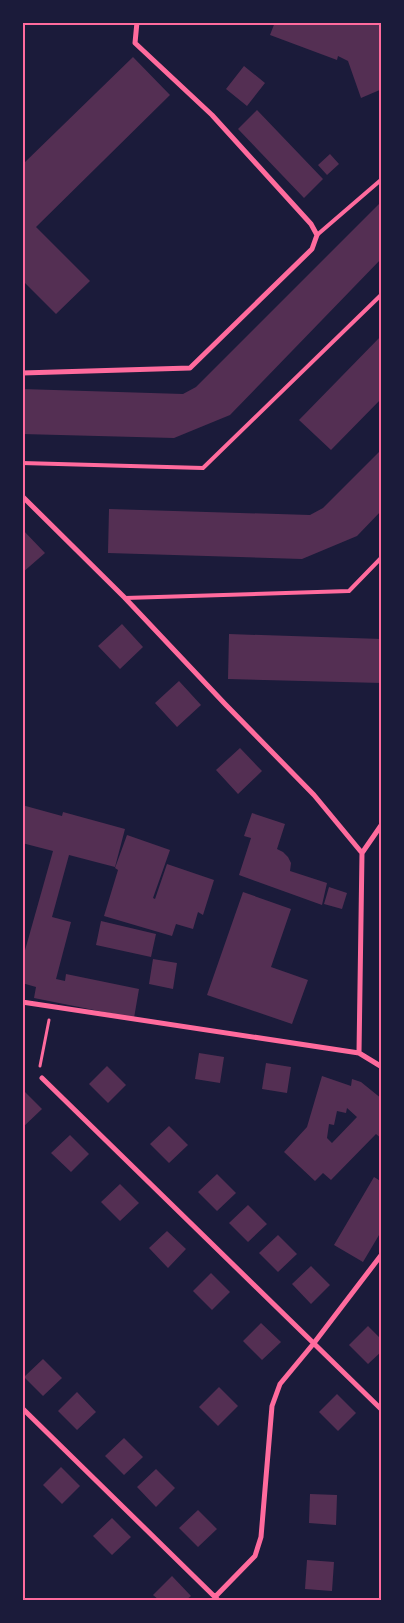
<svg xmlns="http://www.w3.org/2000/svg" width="404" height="1623" viewBox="0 0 404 1623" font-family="'DejaVu Sans',sans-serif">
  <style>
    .building { fill: #542f53; fill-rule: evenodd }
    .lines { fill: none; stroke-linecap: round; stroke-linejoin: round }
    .path { stroke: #ff6b9d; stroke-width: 3 }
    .service { stroke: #ff6b9d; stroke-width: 4 }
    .minor { stroke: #ff6b9d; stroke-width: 5 }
    .neatline { fill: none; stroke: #ff6b9d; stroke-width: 2 }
  </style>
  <rect width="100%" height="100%" fill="#1b1b3a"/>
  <!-- building -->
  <path class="building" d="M275 22H382V89L361 98 348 61 338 56 337 60 270 35Z
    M133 57 170 95 36 227 90 281 56 314 22 280V165Z
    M244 66 265 83 247 106 226 89Z
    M257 110 323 179 304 198 238 129Z
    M330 154 339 164 327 175 318 165Z
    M382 201V258L230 415 174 438 22 434V389L183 394 196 387Z
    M382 335V398L331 450 299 420Z
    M382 449V510L357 536 302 559 108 553 109 509 310 515 323 508Z
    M22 529 45 553 22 573Z
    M122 624 143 647 120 669 98 646Z
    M229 634 382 639V683L228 679Z
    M179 681 201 705 177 727 155 703Z
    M240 748 262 771 238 794 216 770Z
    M22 805 62 816 63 812 125 829 115 867 69 855 52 917 71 922 56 979 65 981 66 974 139 989 134 1018 34 998 36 987 22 983V961L53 851 22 843Z
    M252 813 285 824 277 849 283 852 288 857 291 863 290 871 327 883 322 905 239 875 251 838 244 836Z
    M127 835 170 850 153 898 155 899 167 864 214 880 203 915 198 912 193 929 176 924 172 936 104 916 118 870 115 868Z
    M329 887 347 893 342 909 324 904Z
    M243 892 291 909 271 967 308 980 292 1024 207 995Z
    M101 921 156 934 151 957 96 945Z
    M153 959 177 963 173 989 149 984Z
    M199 1053 224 1057 220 1083 195 1079Z
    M266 1063 291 1067 287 1093 262 1089Z
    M107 1066 126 1085 108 1103 89 1084Z
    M322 1076 351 1086 352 1079 361 1082 382 1099V1139L376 1134 331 1180 323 1173 315 1181 284 1152 307 1127ZM347 1108 357 1117 332 1143 327 1138 329 1124 334 1125 337 1111 346 1113Z
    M22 1089 42 1109 22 1128Z
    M169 1126 188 1145 169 1163 150 1144Z
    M70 1135 89 1154 71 1172 51 1153Z
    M217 1174 236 1193 217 1211 198 1192Z
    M374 1177 382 1182V1230L363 1262 334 1245Z
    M120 1184 139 1203 120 1221 101 1202Z
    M248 1205 267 1224 248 1242 229 1223Z
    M167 1231 186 1249 168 1268 149 1248Z
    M278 1235 297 1254 278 1272 259 1253Z
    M311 1266 330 1285 311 1304 292 1284Z
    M211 1273 230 1292 212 1310 193 1291Z
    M261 1323 281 1342 262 1360 243 1341Z
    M368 1326 382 1340V1351L368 1364 349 1345Z
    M43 1359 62 1378 43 1396 24 1377Z
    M219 1387 238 1406 218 1426 199 1407Z
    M77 1392 96 1412 77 1430 58 1411Z
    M337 1394 356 1413 338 1431 319 1412Z
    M124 1438 143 1457 124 1475 105 1456Z
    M61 1467 80 1486 62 1504 43 1485Z
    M156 1469 175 1488 156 1507 137 1487Z
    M310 1494 337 1495 336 1525 309 1523Z
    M198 1510 217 1529 198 1547 179 1528Z
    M112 1518 131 1537 112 1555 93 1536Z
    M307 1560 334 1562 332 1591 305 1589Z
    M172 1576 191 1596 186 1600H159L153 1595Z"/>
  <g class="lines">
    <!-- path -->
    <path class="path" d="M40 1066 49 1020"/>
    <!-- service -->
    <path class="service" d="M317 235 382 179
      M22 463 203 468 382 294
      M125 598 349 591 382 557"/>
    <!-- minor -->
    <path class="minor" d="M22 373 190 368 312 249 317 235 311 224 212 115 135 43 137 22
      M22 496 125 598 225 704 314 795 362 853 359 1053
      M362 853 382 824
      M22 1002 359 1053 382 1067
      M42 1078 382 1410
      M22 1408 218 1600
      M212 1600 255 1556 261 1537 272 1406 280 1384 314 1343 382 1254"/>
  </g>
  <!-- border -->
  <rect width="404" height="1623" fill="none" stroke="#1b1b3a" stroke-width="48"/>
  <rect x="24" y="24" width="356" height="1575" class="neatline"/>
</svg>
